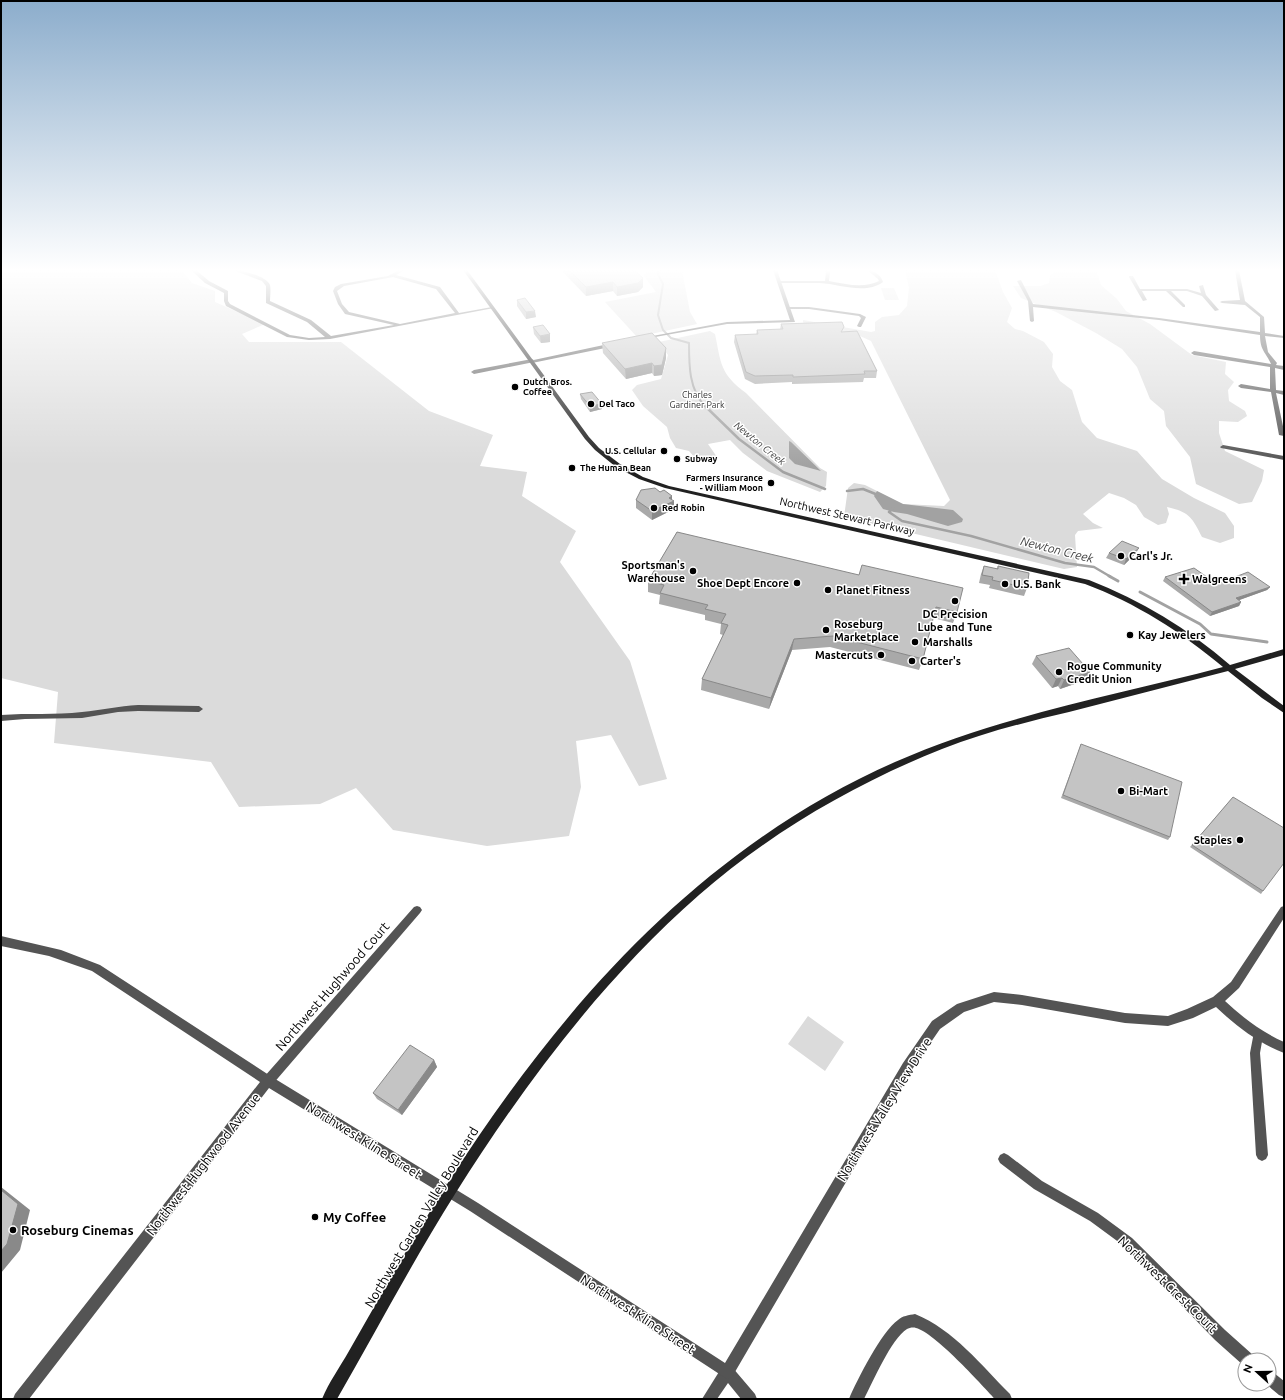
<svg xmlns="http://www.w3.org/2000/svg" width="1285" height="1400" viewBox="0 0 1285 1400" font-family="Ubuntu,sans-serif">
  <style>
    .green { fill: #dbdbdb }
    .water { fill: #a2a2a2 }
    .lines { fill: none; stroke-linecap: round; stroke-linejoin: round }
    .stream-far2 { stroke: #a2a2a2; stroke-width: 2 }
    .stream-far1 { stroke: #a2a2a2; stroke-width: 2.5 }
    .stream { stroke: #a2a2a2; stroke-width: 3 }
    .minor { fill: #545454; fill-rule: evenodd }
    .tertiary { fill: #545454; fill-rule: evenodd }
    .secondary { fill: #212121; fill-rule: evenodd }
    .wall { fill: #a9a9a9 }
    .shaded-wall { fill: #898989 }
    .building { fill: #c4c4c4; stroke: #898989 }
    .poi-dot { fill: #000; stroke: #fff; stroke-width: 1.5 }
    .labels { text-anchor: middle; stroke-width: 3; stroke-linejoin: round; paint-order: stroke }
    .far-poi-label { font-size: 9px; font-weight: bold; fill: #000; stroke: #fff; text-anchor: start }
    .far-park-label { font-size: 9px; fill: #323232; stroke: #fff }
    .far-water-label { font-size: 10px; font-style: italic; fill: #434343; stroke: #fff }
    .street-label { font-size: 11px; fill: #000; stroke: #fff }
    .poi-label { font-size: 11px; font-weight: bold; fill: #000; stroke: #fff; text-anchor: start }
    .water-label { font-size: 12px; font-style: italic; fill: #434343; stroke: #fff }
    .near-street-label { font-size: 13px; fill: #000; stroke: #fff }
    .near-poi-label { font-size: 13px; font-weight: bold; fill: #000; stroke: #fff; text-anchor: start }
  </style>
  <rect width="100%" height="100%" fill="#fff"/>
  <!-- green -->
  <path class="green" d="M1 270H181L192 283 215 291V302L265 324 242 334 249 342H341L429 411 493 435 480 466 527 472 522 496 576 531 560 562 630 661 667 779 639 786 611 735 576 741 581 787 569 836 487 846 393 830 356 788 320 804 239 807 211 762 54 743 58 692 1 678Z
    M648 270H682L690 312 697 324 637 337 605 302 656 292 644 276Z
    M905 270H995L1003 292 1012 308 1007 322 1015 329 1023 331 1044 342 1053 354 1052 367 1060 381 1072 390 1082 422 1097 438 1137 451 1162 479 1194 498 1225 513 1234 526V538L1220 543 1202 537C1192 517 1189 512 1167 507L1169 514 1166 523 1158 525 1144 517 1136 505 1124 498 1109 493 1083 514 1093 523 1103 528 1078 531 1075 535 1077 567 1064 569 844 517 848 488 854 483 865 485 903 504 944 506 950 500 871 341 860 336 805 325 803 322V320L871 332 875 331V322L882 317 899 315 907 306 909 288Z
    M1058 270H1096L1101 285 1117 299 1126 311 1150 324 1192 355 1226 362 1225 374 1234 382 1228 390 1229 401 1245 411 1247 416 1238 422 1219 421V433L1225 451 1264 470 1262 481 1252 502 1239 504 1196 484 1190 457 1166 426 1164 411 1150 399 1137 367 1122 349 1096 333 1056 312 1021 298 1013 286H1040L1049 283 1050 275Z
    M881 288H894L899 300H885Z
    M710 331 715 334C721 363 720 374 746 393L820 468 827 472 826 486 820 492 767 471 743 453 730 440 708 444 717 457 697 460 689 451 676 448 670 438 667 427 643 406 632 390 637 385 661 379 668 355 659 342Z
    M808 1016 844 1042 825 1071 788 1044Z"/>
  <!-- water -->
  <path class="water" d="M789 441 791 442 821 471 795 464 789 458Z
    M877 491 903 504 953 510 963 519 962 522 948 526 907 514 894 512 883 509 874 496Z"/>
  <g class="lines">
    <!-- stream-far2 -->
    <path class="stream-far2" d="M659 270 658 274 663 284 658 315 663 330 671 338 689 343C689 365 689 390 705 406"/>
    <!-- stream-far1 -->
    <path class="stream-far1" d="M704 405 739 439 783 472 825 489
      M847 491 863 489 878 495
      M893 508 889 512 902 521 971 536 1065 563 1094 567 1111 577"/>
    <!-- stream -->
    <path class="stream" d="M1109 576 1118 581
      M1140 592 1200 624 1211 634 1267 642"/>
    <!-- minor -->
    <path class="minor" d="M191 270H196L209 281 228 291V301L230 304 290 335 309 338 325 337 307 322 266 303V286L262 281 233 270C242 270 266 276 270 285 271 290 270 297 270 301L311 320 331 336 394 325 345 314 338 304 333 291 335 287 341 284 388 276 399 270H405L396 275 440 287 459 313 492 307 494 308 330 339 309 340 287 337 226 306 224 301V293L205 283ZM393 277 436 289 455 313 400 324 349 312 342 304 337 291 344 286Z
      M823 270H828L830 272 829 281C846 284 863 289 879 281L878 279 867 270C874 270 881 275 883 282 865 295 840 284 820 283 806 283 793 283 779 283L777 282 779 281H825L826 272Z
      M1235 270H1239L1245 301 1264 317 1265 333 1284 336V338L1265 336 1268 352 1277 363 1276 365 1284 366V370L1275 368 1276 390 1284 391V395L1276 393 1284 431V436L1279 435 1271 392 1241 388 1238 386 1241 384 1270 389V367L1194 355 1191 353 1194 351 1271 364C1266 352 1260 351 1260 335L1159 320 1033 307 1034 321 1032 322 1030 321 1028 301 1017 281 1021 280 1033 304 1159 318 1260 332V317L1245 305 1222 303 1220 302 1222 301 1240 300Z
      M1129 276H1133L1140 289H1187L1201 293 1199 286 1203 285 1206 295 1219 310 1215 311 1202 296 1187 291H1171L1185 305V307H1183L1166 291H1142L1147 300 1143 301 1129 277Z
      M786 307H809L860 314 866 317 861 327H859L857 326 861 318 859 316 809 309H788L786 308Z
      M532 359 535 361 534 362 474 374 471 372 474 370Z
      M1223 445 1284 456V460L1221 448 1220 447Z
      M138 705 199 706 203 709 199 712 138 711 118 712 82 718 25 719 1 721V715C28 713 55 715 82 712 101 710 119 706 138 705Z
      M417 906 420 907 422 910 420 913 272 1085 268 1087 264 1085 262 1081 264 1077 414 907Z
      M1258 1031 1262 1032 1263 1036 1260 1053 1268 1155 1266 1159 1262 1161 1258 1159 1256 1155 1250 1053 1254 1032Z
      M1004 1153 1008 1155 1042 1181 1098 1213 1132 1238 1225 1330 1253 1355 1255 1360H1245V1366L1243 1365 1215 1340 1124 1246 1090 1221 1034 1189 1000 1163 998 1159 1000 1155Z
      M915 1314C954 1330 981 1365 1010 1394L1012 1399H995C980 1383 935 1333 916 1328 913 1327 909 1328 907 1329 891 1339 873 1382 864 1399H849C857 1380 882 1331 898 1320 902 1316 909 1315 915 1314Z
      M727 1365 732 1367 755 1394 757 1399H741L728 1383 717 1399H702L722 1367Z
      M1269 1371 1274 1373 1284 1381V1397L1279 1395 1266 1384H1269Z"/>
    <!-- tertiary -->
    <path class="tertiary" d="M773 270H777L795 322 727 324 644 339 642 338 727 322 790 320Z
      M613 343 616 345 615 346 532 363 529 361Z
      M1284 906V918L1239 988 1225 1001C1243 1018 1262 1032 1284 1042V1053C1258 1043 1236 1026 1216 1007L1193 1018 1168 1026 1125 1023 1022 1005 994 1002 964 1012 940 1029 911 1071 732 1377 727 1379 470 1211 269 1088 29 1399H13L15 1394 260 1082 92 971 49 956 1 946V936L61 950 100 965 272 1077 478 1203 725 1363 903 1063 932 1021 957 1004 994 992 1022 995 1125 1013 1168 1016 1187 1009 1213 997 1231 982 1281 907Z"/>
    <!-- secondary -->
    <path class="secondary" d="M463 270H467L589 437 599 448 620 464 643 477 669 486 1089 580C1141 600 1188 629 1230 665L1284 649V655L1235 669 1284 706V713L1262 698 1228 671C1175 685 1122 698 1069 712 1026 722 983 733 942 749 854 784 770 833 699 895 602 980 523 1086 455 1194 413 1261 376 1331 337 1399H322C329 1382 340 1367 349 1351 364 1325 379 1298 394 1272 515 1062 668 862 895 762 999 716 1113 696 1223 667 1181 632 1136 603 1085 584L665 488 639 479 616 467 595 450 585 439Z"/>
  </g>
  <!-- wall -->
  <path class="wall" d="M561 270H634L643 287 638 292 617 296 613 291 586 296Z
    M517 300 536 317 526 319 517 306Z
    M781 324 843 332 877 371 876 378H864L863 382 792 384V382L755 384 745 379 734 342 735 335H756L757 330H780Z
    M533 327 550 342 541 343 534 334Z
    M602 343 666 348V358L662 375 654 376 652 373 626 379 603 353Z
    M580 394 602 404V409L590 412 581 399Z
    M660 492 672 496V500L674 509 652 520 636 508V500Z
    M677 532 957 612 953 623 933 618 923 659 919 670 830 647 792 650 769 709 701 690 702 679 723 635 720 634 721 624 705 620V615L659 604 660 595 648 592V581Z
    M1109 553H1136L1124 565 1106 558Z
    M984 566 997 569 998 566 1027 588 1024 596 989 588 990 585 979 583 981 574Z
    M1165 577 1217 584 1270 587 1267 590 1239 600 1241 602 1239 606 1210 616 1163 581Z
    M1036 656 1086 680 1060 689 1058 686 1052 688 1032 664Z
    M1081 744 1170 837 1168 840 1061 798Z
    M1233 797 1263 891 1261 894 1190 847Z
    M434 1060 437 1067 402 1115 377 1099 373 1093Z"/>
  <!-- shaded-wall -->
  <path class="shaded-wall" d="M643 278V287L638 292 617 296V287Z
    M613 282V291L586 296V287Z
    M535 311 536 317 526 319V312Z
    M550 334V342L541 343 540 336Z
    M666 348V358L662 375 654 376V366Z
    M652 363V373L626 379 625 369Z
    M602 404V409L590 412V406Z
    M672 496V502L674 501V509L652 520V511L669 498Z
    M1139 548 1136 553 1124 565 1126 559Z
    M1270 587 1267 590 1234 602 1236 598Z
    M1241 602 1239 606 1210 616 1212 612Z
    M794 639 792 650 769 709 771 698Z
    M1090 672 1086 680 1060 689 1064 680Z
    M1062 678 1058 686 1052 688 1056 679Z
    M434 1060 437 1067 402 1115 398 1110Z
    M1 1187 30 1210 20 1250 1 1273Z"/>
  <!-- building -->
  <path class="building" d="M569 270H634L643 278 638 283 617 287 613 282 586 287Z
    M525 298 535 311 526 312 517 300Z
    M842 322 844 327 841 332 857 331 877 371H864L865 374 793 377V375L755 376 746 372 735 335 758 334 757 330 783 329 781 324Z
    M543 325 550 334 540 336 533 327Z
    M652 333 666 348 662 365 654 366 652 363 625 369 602 343Z
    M592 392 602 404 590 406 580 394Z
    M655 488 660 492 664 490 672 496 669 498 674 501 652 511 636 500 641 490Z
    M677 532 859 575 862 565 963 588 957 612 936 607 923 659 833 636 794 639 771 698 702 679 728 625 721 623 726 614 705 609 708 605 660 593 664 585 648 581Z
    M1122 541 1139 548 1126 559 1109 553Z
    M984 566 998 569V566L1029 573 1027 588 992 580 993 577 982 575Z
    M1194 568 1217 584 1248 572 1270 587 1236 598 1241 602 1212 612 1165 577Z
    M1069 648 1090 672 1064 680 1062 678 1056 679 1036 656Z
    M1081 744 1182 782 1170 837 1063 795Z
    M1233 797 1284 828V863L1263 891 1192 845Z
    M410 1045 434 1060 398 1110 373 1093Z
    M1 1190 18 1204 7 1244 1 1251Z"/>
  <!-- sky -->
  <linearGradient id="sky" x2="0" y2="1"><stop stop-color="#8cadcc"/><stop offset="0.58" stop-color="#fff"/><stop offset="1" stop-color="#fff" stop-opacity="0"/></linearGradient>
  <rect width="1285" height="466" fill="url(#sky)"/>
  <!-- markers -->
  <g class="poi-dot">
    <circle cx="515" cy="387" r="4"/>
    <circle cx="591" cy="404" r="4"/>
    <circle cx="664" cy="451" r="4"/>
    <circle cx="677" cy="459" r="4"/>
    <circle cx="572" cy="468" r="4"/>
    <circle cx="771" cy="483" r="4"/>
    <circle cx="654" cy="508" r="4"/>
    <circle cx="1121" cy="556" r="4"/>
    <circle cx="693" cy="571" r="4"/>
    <path d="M1182 573h4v4h4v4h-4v4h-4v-4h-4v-4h4z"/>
    <circle cx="797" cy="583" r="4"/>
    <circle cx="1005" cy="584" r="4"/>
    <circle cx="828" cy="590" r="4"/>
    <circle cx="955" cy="601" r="4"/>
    <circle cx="826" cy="630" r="4"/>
    <circle cx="1130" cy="635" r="4"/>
    <circle cx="915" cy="642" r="4"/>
    <circle cx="881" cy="655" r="4"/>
    <circle cx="912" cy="661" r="4"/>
    <circle cx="1059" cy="672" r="4"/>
    <circle cx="1121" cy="791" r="4"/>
    <circle cx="1240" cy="840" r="4"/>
    <circle cx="315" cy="1217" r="4"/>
    <circle cx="13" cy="1230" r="4"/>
  </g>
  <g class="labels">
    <!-- far-poi labels -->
    <g class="far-poi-label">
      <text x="523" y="385">Dutch Bros.<tspan x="523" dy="10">Coffee</tspan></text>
      <text x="599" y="407">Del Taco</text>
      <text x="656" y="454" text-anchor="end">U.S. Cellular</text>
      <text x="685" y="462">Subway</text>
      <text x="580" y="471">The Human Bean</text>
      <text x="763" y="481" text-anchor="end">Farmers Insurance<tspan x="763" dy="10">- William Moon</tspan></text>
      <text x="662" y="511">Red Robin</text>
    </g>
    <!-- far-park labels -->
    <g class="far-park-label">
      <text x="697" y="398">Charles<tspan x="697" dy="10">Gardiner Park</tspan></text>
    </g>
    <!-- far-water labels -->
    <g class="far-water-label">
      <text transform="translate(760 443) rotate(39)" y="4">Newton Creek</text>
    </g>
    <!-- street labels -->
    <g class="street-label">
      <text transform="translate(847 516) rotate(13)" y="4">Northwest Stewart Parkway</text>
    </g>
    <!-- poi labels -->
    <g class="poi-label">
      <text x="1129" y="560">Carl's Jr.</text>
      <text x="685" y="569" text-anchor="end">Sportsman's<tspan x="685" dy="13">Warehouse</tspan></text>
      <text x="1192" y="583">Walgreens</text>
      <text x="789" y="587" text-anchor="end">Shoe Dept Encore</text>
      <text x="1013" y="588">U.S. Bank</text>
      <text x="836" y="594">Planet Fitness</text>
      <text x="955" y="618" text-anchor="middle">DC Precision<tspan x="955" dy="13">Lube and Tune</tspan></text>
      <text x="834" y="628">Roseburg<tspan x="834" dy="13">Marketplace</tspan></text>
      <text x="1138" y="639">Kay Jewelers</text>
      <text x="923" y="646">Marshalls</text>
      <text x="873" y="659" text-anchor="end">Mastercuts</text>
      <text x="920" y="665">Carter's</text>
      <text x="1067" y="670">Rogue Community<tspan x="1067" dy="13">Credit Union</tspan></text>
      <text x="1129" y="795">Bi-Mart</text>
      <text x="1232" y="844" text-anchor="end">Staples</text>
    </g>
    <!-- water labels -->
    <g class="water-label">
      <text transform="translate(1057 550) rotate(14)" y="4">Newton Creek</text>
    </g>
    <!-- near-street labels -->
    <g class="near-street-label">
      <text transform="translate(332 986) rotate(-49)" y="5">Northwest Hughwood Court</text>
      <text transform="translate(884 1109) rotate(-58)" y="5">Northwest Valley View Drive</text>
      <text transform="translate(364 1140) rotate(32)" y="5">Northwest Kline Street</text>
      <text transform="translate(203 1164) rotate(-52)" y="5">Northwest Hughwood Avenue</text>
      <text transform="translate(421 1217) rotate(-59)" y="5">Northwest Garden Valley Boulevard</text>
      <text transform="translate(1168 1284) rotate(44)" y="5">Northwest Crest Court</text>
      <text transform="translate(638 1314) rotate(33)" y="5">Northwest Kline Street</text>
    </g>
    <!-- near-poi labels -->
    <g class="near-poi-label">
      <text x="323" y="1222">My Coffee</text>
      <text x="21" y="1235">Roseburg Cinemas</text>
    </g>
  </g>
  <!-- border -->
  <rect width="1285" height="1400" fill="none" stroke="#000000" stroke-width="4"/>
  <!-- north arrow -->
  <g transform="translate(1257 1372) rotate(291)"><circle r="19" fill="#ffffff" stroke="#999999"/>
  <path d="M0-3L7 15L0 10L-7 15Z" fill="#000000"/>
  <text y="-6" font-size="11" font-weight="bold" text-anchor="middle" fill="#000000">N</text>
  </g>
</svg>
